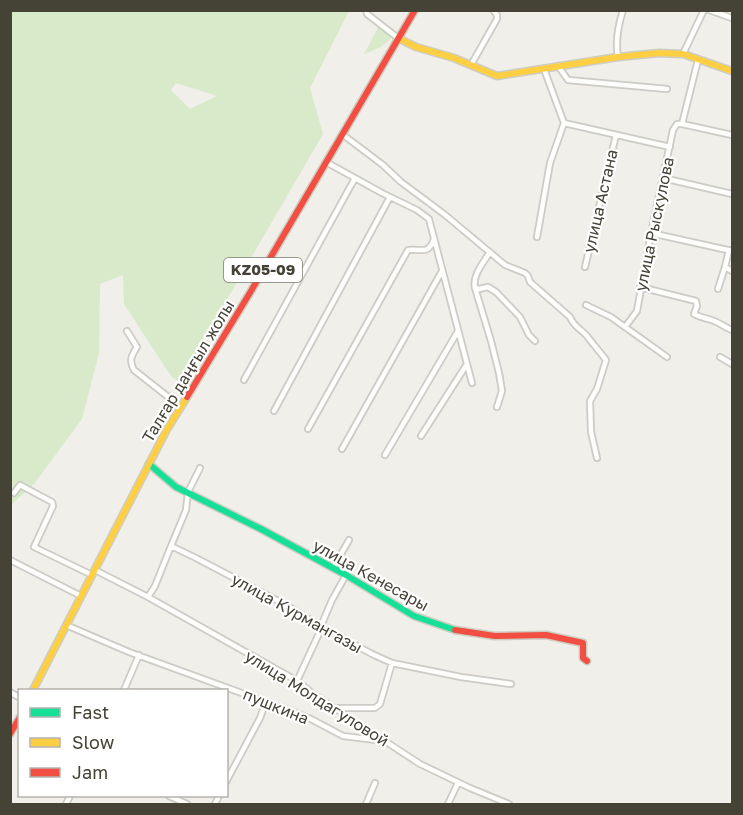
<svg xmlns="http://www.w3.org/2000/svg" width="743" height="815" viewBox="0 0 743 815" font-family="'Golos Text',sans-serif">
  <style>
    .green { fill: #d8eaca; fill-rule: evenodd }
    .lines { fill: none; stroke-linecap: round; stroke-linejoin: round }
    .street-casing { stroke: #cccbc6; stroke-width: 8 }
    .fast-casing { stroke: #cecdc1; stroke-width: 9 }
    .slow-casing { stroke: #cecdc1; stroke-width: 9 }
    .jam-casing { stroke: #cecdc1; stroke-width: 9 }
    .street { stroke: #fdfdfc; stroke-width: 4.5 }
    .fast { stroke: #16e098; stroke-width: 6 }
    .slow { stroke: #ffcf43; stroke-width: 6 }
    .jam { stroke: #f24e42; stroke-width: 6 }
    .labels { text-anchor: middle; stroke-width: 4.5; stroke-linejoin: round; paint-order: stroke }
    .shield { fill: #fff; stroke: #7d7b72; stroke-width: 1.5 }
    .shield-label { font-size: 15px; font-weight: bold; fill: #454236 }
    .street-label { font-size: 16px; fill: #454236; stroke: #fff }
  </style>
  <rect width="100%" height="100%" fill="#f0efea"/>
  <!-- green -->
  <path class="green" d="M11 11H349L310 88 323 134 179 382 171 376 124 304 123 275 100 284 99 353 82 419 34 484 11 505ZM176 83 217 96 190 109 171 90Z
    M379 26 392 37C385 46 375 50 364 54Z"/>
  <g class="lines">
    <defs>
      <path id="street" d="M366 10 367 14 398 38
        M709 10 732 18
        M683 54 704 10
        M618 57C615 41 618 26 623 10
        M471 65 497 19V15L493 10
        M558 66 568 80 667 89
        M544 69 564 123 670 147
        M682 124 698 60
        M682 124 732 135
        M342 134 383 165 401 182 444 214 505 265 525 273 528 276 530 282 570 317C574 327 581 329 587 336 593 344 600 352 606 360L597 389 590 401 591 432 597 458
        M326 162 382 193 417 210 429 219 472 383
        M663 178 732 194
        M651 233 732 251
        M537 237 550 163 564 123
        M729 250 725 267 732 271
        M490 252C483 263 472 276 475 288L479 289 488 287 496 292 520 317 529 335 535 341
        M585 267 616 135
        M640 287 696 301 697 306 694 314C701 318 707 318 714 321 720 323 726 328 732 330
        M475 288 491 341 499 373 502 391 497 407
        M718 289 725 267
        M586 305 611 317 667 357
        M625 327 637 311 651 233 673 130 677 124H682
        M127 331 137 347C131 356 129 361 134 370L181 407
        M720 357 732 364
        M244 380 355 178
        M274 411 390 197
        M308 429 408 250C421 248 428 256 434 239
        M421 436 467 364
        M342 449 442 271
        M385 455 458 331
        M200 468 188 492 186 510 171 546 196 558 284 604 322 627 372 654 392 663 461 677 511 684
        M14 493 20 485 52 502 53 506 34 547 92 575
        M10 560 81 596
        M333 568 349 540
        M95 570 148 597 299 682 313 694 420 764 470 788 509 804
        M148 597 155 586 171 546
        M66 625 129 652 291 711 311 719 343 736 384 741
        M321 626 332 600 346 575
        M297 681 322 627
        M124 690 139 655
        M10 692 20 698
        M337 708H375L380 704 392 663
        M226 782 260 718 266 702
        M169 796 187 804
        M66 804 70 796
        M215 804 219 796
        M366 804 375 783
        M448 804 458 783"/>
      <path id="fast" d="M149 464 176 487 261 529 346 575 414 616 455 630"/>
      <path id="slow" d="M398 38 416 47 454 58 497 76 618 57 659 53 683 54 732 71
        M33 690 166 431 187 397"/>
      <path id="jam" d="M187 397 251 291 415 10
        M455 630 495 636 546 635 583 643V658L587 661
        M10 734 20 717"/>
    </defs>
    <!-- street casing -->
    <use href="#street" class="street-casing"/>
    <!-- fast casing -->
    <use href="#fast" class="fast-casing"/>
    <!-- slow casing -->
    <use href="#slow" class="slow-casing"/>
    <!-- jam casing -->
    <use href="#jam" class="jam-casing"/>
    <!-- street -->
    <use href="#street" class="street"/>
    <!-- fast -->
    <use href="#fast" class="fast"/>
    <!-- slow -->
    <use href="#slow" class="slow"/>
    <!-- jam -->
    <use href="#jam" class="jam"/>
  </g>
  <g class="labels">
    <!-- shield labels -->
    <rect class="shield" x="224" y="258" width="78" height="24" rx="4.5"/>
    <g class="shield-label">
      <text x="263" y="275">KZ05-09</text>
    </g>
    <!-- street labels -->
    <g class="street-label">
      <text transform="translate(600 201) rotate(-77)" y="6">улица Астана</text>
      <text transform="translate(654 224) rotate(-78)" y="6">улица Рыскулова</text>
      <text transform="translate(188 371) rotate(-59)" y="6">Талғар даңғыл жолы</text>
      <text transform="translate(371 575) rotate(29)" y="6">улица Кенесары</text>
      <text transform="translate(297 613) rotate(29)" y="6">улица Курмангазы</text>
      <text transform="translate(317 698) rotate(32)" y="6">улица Молдагуловой</text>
      <text transform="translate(276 706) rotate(22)" y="6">пушкина</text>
    </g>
  </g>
  <!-- border -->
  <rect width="743" height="815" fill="none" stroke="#454236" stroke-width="24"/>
  <!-- legend -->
  <rect x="18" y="689" width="210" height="108" fill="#ffffff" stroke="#b5b3af" stroke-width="1.5"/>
  <rect x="30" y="708" width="30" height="9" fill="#16e098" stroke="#b5b3af" stroke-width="1.5"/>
  <text x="72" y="719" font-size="18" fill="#454236">Fast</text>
  <rect x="30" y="738" width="30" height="9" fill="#ffcf43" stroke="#b5b3af" stroke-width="1.5"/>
  <text x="72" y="749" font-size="18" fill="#454236">Slow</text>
  <rect x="30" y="768" width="30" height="9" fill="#f24e42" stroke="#b5b3af" stroke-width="1.5"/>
  <text x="72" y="779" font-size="18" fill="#454236">Jam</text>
</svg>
